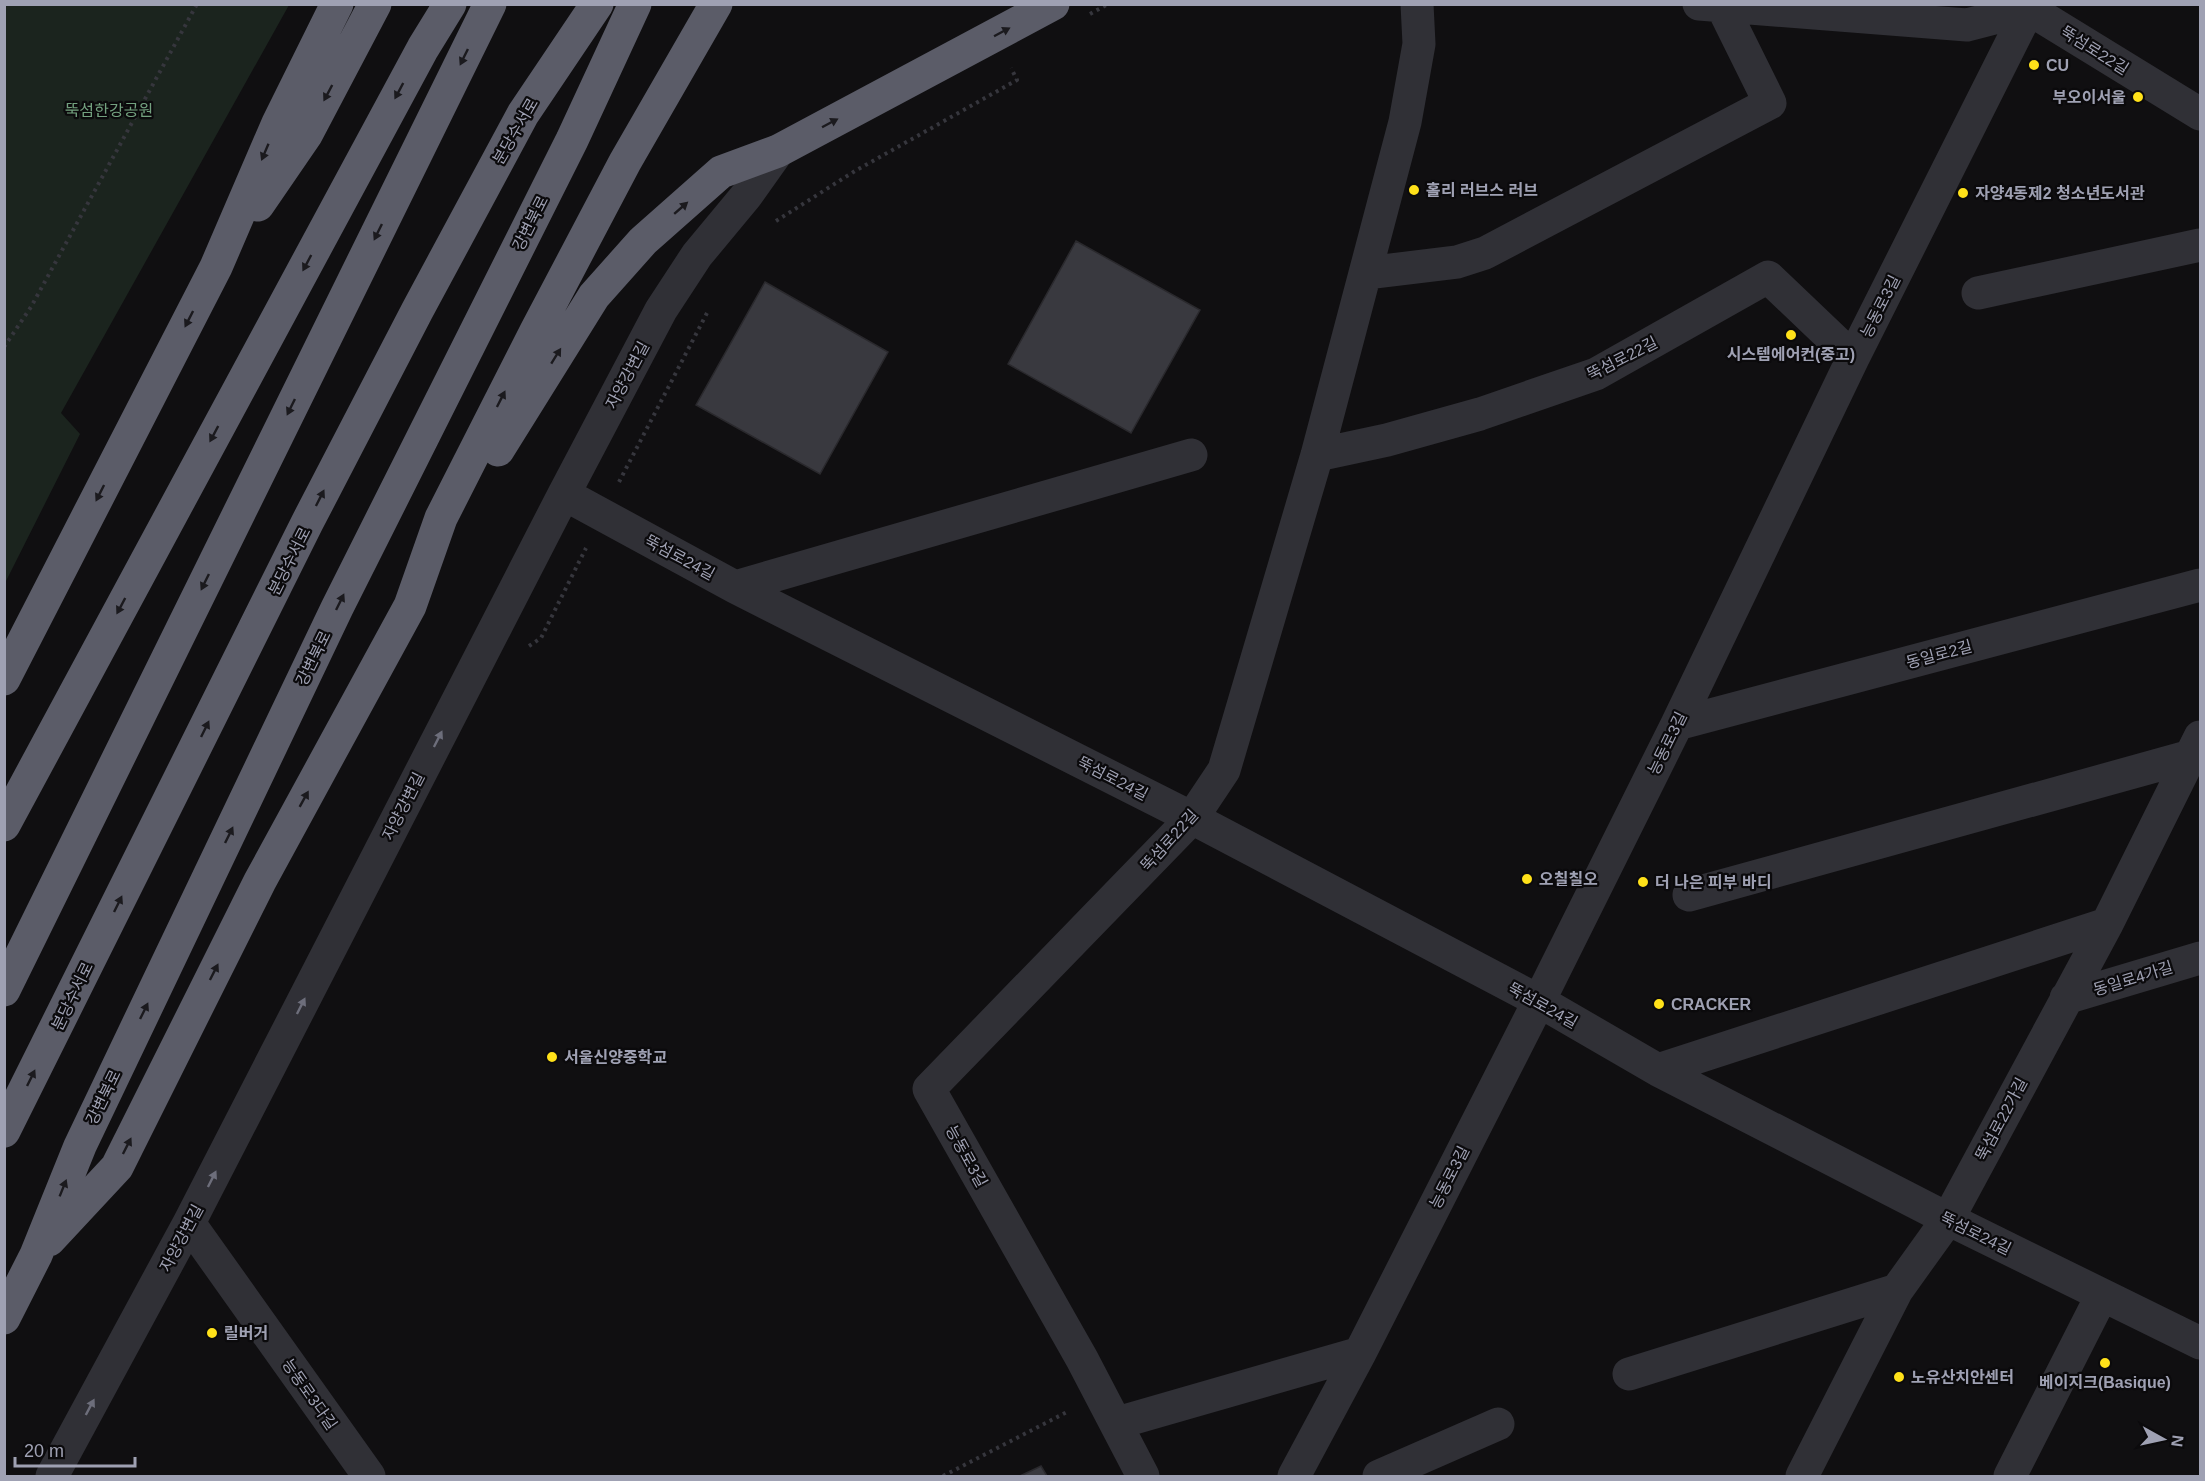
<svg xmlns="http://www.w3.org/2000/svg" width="2205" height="1481" viewBox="0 0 2205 1481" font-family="Arial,'Noto Sans KR',sans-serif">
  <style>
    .green { fill: #1b241e }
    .building { fill: #39393f; stroke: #2a292d; stroke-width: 1.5 }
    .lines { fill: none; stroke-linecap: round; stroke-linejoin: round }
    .path { stroke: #36363d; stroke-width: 4; stroke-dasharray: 3 4.5; stroke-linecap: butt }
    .minor { stroke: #303036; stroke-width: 33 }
    .highway { stroke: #5b5c68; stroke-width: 33 }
    .oneway { fill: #1b1a1e }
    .oneway2 { fill: #6d6e7b }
    .poi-dot { fill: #ffe119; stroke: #0b0a0c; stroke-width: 2 }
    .labels { text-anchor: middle; stroke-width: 4.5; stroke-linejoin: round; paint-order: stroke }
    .street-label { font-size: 16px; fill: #9fa1b3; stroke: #0b0a0c }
    .poi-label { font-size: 16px; font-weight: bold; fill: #9fa1b3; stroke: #0b0a0c; text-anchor: start }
    .park-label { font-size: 16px; fill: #73a17f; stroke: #0b0a0c }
  </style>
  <rect width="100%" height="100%" fill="#100f11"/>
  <!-- green -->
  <path class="green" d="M5 4 289 5 61 413 80 434 5 583Z"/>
  <!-- building -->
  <path class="building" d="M1076 241 1200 310 1131 433 1008 364Z
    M765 282 888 352 820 474 696 405Z
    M1041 1466 1047 1476H1020Z"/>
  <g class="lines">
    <!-- path -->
    <path class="path" d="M1090 14 1108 4
      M776 221 855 171 1017 80 1011 68
      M4 347 31 307 197 4
      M619 482 707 313
      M529 646 541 638 586 548
      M943 1476 1067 1412"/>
    <!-- minor -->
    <path class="minor" d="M1699 4 1967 25 2029 9 2200 114
      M1366 273 1457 262 1485 253 1770 103 1722 6
      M1978 293 2200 245
      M1317 455 1387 440 1480 414 1596 374 1768 277 1853 358
      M564 494 735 587 1192 818 1539 1001 1658 1070 1948 1219 2200 1343
      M735 587 1191 455
      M1677 724 2200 585
      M1689 895 2191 756
      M2066 998 2200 958
      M1658 1070 2107 924
      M189 1223 369 1476
      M1629 1374 1897 1290
      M1117 1423 1360 1353
      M52 1476 189 1223 564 494 661 310 697 255 746 196 778 151
      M1143 1476 1082 1359 929 1089 1192 818 1224 770 1317 455 1405 122 1419 44 1417 4
      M1294 1476 1360 1353 1539 1001 1677 724 1853 358 2031 4
      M1379 1476 1498 1424
      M1802 1476 1897 1290 1948 1219 2107 924 2200 737
      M2010 1476 2102 1295"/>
    <!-- highway -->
    <path class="highway" d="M258 205 306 135 375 4
      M498 450 594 296 643 241 721 172 778 151 1053 4
      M4 679 216 267 278 123 337 4
      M4 825 423 48 450 4
      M4 990 490 4
      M4 1131 307 523 417 311 523 114 597 4
      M49 1240 117 1167 260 881 410 606 441 518 536 331 625 162 716 4
      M4 1318 36 1255 80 1146 337 608 572 140 635 4"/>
  </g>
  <!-- one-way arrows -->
  <defs><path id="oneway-solid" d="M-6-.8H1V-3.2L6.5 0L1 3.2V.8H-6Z" transform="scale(1.5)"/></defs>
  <g class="oneway">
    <use href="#oneway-solid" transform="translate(1002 32) rotate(-28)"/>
    <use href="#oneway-solid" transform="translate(464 57) rotate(116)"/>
    <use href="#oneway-solid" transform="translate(399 91) rotate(118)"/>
    <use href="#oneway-solid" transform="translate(328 93) rotate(118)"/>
    <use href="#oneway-solid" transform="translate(830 123) rotate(-28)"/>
    <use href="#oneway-solid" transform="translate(265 152) rotate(113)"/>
    <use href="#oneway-solid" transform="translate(681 208) rotate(-41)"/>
    <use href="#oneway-solid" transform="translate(378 232) rotate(116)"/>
    <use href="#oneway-solid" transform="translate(307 263) rotate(118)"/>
    <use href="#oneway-solid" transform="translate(189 319) rotate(117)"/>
    <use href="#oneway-solid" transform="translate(556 356) rotate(-58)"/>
    <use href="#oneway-solid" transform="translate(501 399) rotate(-63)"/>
    <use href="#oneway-solid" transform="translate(291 407) rotate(116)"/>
    <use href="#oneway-solid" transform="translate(214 434) rotate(118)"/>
    <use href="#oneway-solid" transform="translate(100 493) rotate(117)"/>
    <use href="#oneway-solid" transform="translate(320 498) rotate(-63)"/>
    <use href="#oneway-solid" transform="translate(205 582) rotate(116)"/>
    <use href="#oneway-solid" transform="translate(340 602) rotate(-64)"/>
    <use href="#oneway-solid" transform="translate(121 606) rotate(118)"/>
    <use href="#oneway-solid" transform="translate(205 729) rotate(-64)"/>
    <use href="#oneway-solid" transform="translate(304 799) rotate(-61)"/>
    <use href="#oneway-solid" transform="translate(229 835) rotate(-64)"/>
    <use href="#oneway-solid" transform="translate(118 904) rotate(-64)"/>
    <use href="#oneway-solid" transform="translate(214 972) rotate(-63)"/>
    <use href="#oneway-solid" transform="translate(144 1011) rotate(-64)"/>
    <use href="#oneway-solid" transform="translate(31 1078) rotate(-64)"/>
    <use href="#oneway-solid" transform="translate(127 1146) rotate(-63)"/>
    <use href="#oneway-solid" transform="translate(63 1188) rotate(-68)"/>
  </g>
  <g class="oneway2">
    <use href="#oneway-solid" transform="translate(438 739) rotate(-63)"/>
    <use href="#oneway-solid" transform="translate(301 1006) rotate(-63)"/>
    <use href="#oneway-solid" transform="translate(212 1179) rotate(-63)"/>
    <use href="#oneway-solid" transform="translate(90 1407) rotate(-62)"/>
  </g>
  <!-- markers -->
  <g class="poi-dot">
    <circle cx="2034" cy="65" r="6"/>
    <circle cx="2138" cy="97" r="6"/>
    <circle cx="1414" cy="190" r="6"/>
    <circle cx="1963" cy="193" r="6"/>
    <circle cx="1791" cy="335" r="6"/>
    <circle cx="1527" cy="879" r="6"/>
    <circle cx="1643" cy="882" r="6"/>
    <circle cx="1659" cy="1004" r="6"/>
    <circle cx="552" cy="1057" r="6"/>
    <circle cx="212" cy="1333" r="6"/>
    <circle cx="2105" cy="1363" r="6"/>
    <circle cx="1899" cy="1377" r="6"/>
  </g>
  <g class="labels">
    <!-- street labels -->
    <g class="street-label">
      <text transform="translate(2095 50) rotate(32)" y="6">뚝섬로22길</text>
      <text transform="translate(515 131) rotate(-60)" y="6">분당수서로</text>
      <text transform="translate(530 223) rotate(-63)" y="6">강변북로</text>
      <text transform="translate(1880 306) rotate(-63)" y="6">능동로3길</text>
      <text transform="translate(1622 358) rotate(-27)" y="6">뚝섬로22길</text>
      <text transform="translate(627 375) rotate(-62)" y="6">자양강변길</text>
      <text transform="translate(680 557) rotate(28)" y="6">뚝섬로24길</text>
      <text transform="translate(289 561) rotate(-63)" y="6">분당수서로</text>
      <text transform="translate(1939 654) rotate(-15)" y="6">동일로2길</text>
      <text transform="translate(313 658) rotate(-64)" y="6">강변북로</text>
      <text transform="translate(1667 743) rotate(-64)" y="6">능동로3길</text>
      <text transform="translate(1113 778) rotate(27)" y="6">뚝섬로24길</text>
      <text transform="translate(403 806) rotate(-63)" y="6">자양강변길</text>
      <text transform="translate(1169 840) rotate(-48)" y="6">뚝섬로22길</text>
      <text transform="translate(2133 978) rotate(-17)" y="6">동일로4가길</text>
      <text transform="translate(72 996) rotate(-64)" y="6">분당수서로</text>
      <text transform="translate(1543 1005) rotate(29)" y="6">뚝섬로24길</text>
      <text transform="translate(103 1097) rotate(-64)" y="6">강변북로</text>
      <text transform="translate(2001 1119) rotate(-62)" y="6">뚝섬로22가길</text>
      <text transform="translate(967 1156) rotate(61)" y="6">능동로3길</text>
      <text transform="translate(1449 1177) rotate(-63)" y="6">능동로3길</text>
      <text transform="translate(1976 1233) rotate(26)" y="6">뚝섬로24길</text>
      <text transform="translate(181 1238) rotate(-62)" y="6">자양강변길</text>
      <text transform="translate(310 1394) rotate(55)" y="6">능동로3다길</text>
    </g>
    <!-- poi labels -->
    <g class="poi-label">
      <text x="2046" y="71">CU</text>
      <text x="2126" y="103" text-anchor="end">부오이서울</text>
      <text x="1426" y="196">홀리 러브스 러브</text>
      <text x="1975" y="199">자양4동제2 청소년도서관</text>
      <text x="1791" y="360" text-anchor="middle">시스템에어컨(중고)</text>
      <text x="1539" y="885">오칠칠오</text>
      <text x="1655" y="888">더 나은 피부 바디</text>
      <text x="1671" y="1010">CRACKER</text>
      <text x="564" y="1063">서울신양중학교</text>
      <text x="224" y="1339">릴버거</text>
      <text x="1911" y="1383">노유산치안센터</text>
      <text x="2105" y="1388" text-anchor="middle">베이지크(Basique)</text>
    </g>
    <!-- park labels -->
    <g class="park-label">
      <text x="109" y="116">뚝섬한강공원</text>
    </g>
  </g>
  <!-- border -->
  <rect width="2205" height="1481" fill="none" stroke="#9fa1b3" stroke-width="12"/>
  <!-- north arrow -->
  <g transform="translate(2163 1439) rotate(98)" stroke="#0b0a0c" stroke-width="4.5" paint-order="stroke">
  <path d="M0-4.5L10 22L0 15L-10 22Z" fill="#9fa1b3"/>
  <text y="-9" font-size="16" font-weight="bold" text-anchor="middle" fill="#9fa1b3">N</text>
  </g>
  <!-- scale -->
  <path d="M15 1457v9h120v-9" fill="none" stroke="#9fa1b3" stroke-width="3"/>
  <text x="24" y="1457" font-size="18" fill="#9fa1b3" stroke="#0b0a0c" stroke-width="4.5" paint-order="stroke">20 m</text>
</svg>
